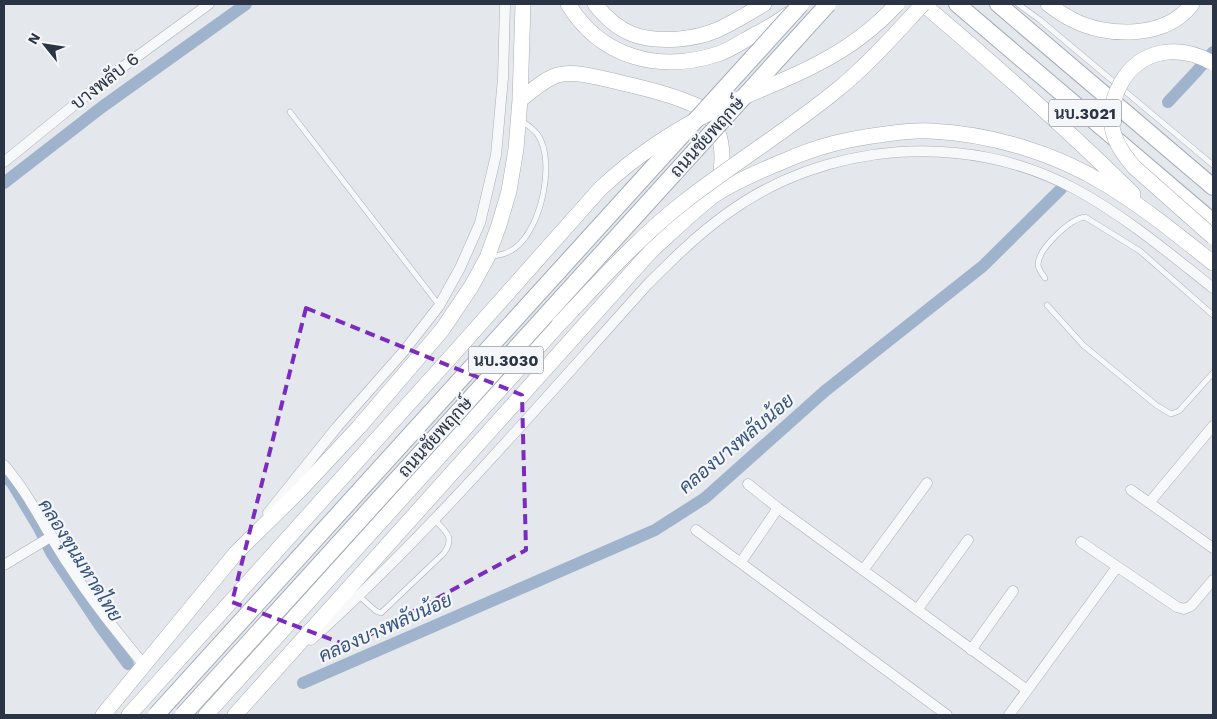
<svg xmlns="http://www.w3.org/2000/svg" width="1217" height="719" viewBox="0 0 1217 719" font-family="'Work Sans',Sarabun,sans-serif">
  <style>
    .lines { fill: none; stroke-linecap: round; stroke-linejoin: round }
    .canal { stroke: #9fb4cc; stroke-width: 12 }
    .lane-casing { stroke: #a9aeb7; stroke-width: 6 }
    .street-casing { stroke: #a9aeb7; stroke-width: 11 }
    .secondary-casing { stroke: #a9aeb7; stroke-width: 16 }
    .primary-casing { stroke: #a3abb8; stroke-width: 18 }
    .lane { stroke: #f7f8fa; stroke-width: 5 }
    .street { stroke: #f7f8fa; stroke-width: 10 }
    .secondary { stroke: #fff; stroke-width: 15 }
    .primary { stroke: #fff; stroke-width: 16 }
    .secondary-bridge-casing { stroke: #a9aeb7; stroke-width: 16; stroke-linecap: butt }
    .primary-bridge-casing { stroke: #a3abb8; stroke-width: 18; stroke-linecap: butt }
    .secondary-bridge { stroke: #fff; stroke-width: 15 }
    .primary-bridge { stroke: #fff; stroke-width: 16 }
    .marked { fill: none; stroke: #7b2cbf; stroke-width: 4; stroke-dasharray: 10 6; stroke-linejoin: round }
    .labels { text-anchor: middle; stroke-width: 4.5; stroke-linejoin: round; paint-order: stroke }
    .shield { fill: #f4f6f9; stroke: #676e7b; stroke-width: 1 }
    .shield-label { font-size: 16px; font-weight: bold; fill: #2b3445 }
    .street-label { font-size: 18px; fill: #2b3445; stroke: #f4f6f9 }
    .water-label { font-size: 19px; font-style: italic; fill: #34527a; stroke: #f4f6f9 }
  </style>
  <rect width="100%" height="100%" fill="#e4e7ec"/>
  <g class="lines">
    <!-- canal -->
    <path class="canal" d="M1168 102 1197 71 1213 52
      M4 183 102 107 246 4
      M4 475 12 483 39 528 52 554 100 626 128 664
      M303 683 655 530 705 498 825 391 983 266 1061 189"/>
    <defs>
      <path id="lane" d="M1018 4 1040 20 1213 165
        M290 112 439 305
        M489 257C499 255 507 254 515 248 541 229 556 162 538 135 533 128 526 124 520 120
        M1045 278C1042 274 1038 269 1038 264 1039 248 1070 219 1085 217L1140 251 1213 315
        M1047 305 1083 345 1156 405 1171 414 1179 411 1213 373
        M359 596 376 611 381 613 444 553C455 537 446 532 435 520"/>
      <path id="street" d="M4 162 105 80 209 4
        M4 465C30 495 46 531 68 564 91 600 117 632 144 665
        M748 484 778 508 1027 690
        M1131 490 1213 548
        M1149 503 1213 426
        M268 513 337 427 404 351 439 306 460 268 480 223 496 155 503 78 505 4
        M696 530 947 715
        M1081 542 1177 607 1184 609 1191 606 1213 580
        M741 562 778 508
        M4 565 52 536
        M864 569 927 483
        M917 610 968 540
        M311 640C432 531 538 406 647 285 672 260 697 235 725 215 825 141 966 130 1075 189 1125 216 1169 253 1213 288
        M971 650 1013 591
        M1009 715 1117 567"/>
      <path id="secondary" d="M568 4C601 58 659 73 718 54 730 50 743 41 754 35 766 29 777 23 787 15
        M595 4C618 34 642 42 679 39 692 38 705 35 717 30 733 23 749 13 764 4
        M923 4C995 65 1066 128 1133 194
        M1048 4C1055 9 1063 15 1071 19 1106 38 1166 39 1192 4
        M520 100C532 91 544 79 558 75 575 70 605 79 622 83 644 88 665 93 685 101 689 103 695 104 699 107 723 124 726 157 718 183
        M103 715 236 553 301 489 359 427 442 330 471 287 487 258 499 225 509 191 516 149 520 100 523 4
        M129 715 465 341
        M206 715 559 324
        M235 715 651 251C671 233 691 213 713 196 733 182 762 170 784 161 820 145 848 139 886 134 901 132 916 130 931 131 992 134 1055 153 1107 185 1145 208 1179 236 1213 263"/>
      <path id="primary" d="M957 4 1213 222
        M998 4 1213 187"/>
    </defs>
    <!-- lane casing -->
    <use href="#lane" class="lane-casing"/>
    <!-- street casing -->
    <use href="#street" class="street-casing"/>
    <!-- secondary casing -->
    <use href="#secondary" class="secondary-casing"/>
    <!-- primary casing -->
    <use href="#primary" class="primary-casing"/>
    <!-- lane -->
    <use href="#lane" class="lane"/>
    <!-- street -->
    <use href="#street" class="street"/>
    <!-- secondary -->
    <use href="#secondary" class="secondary"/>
    <!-- primary -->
    <use href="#primary" class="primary"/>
    <defs>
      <path id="secondary-bridge" d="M1213 63C1180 44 1141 48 1121 83 1113 97 1110 111 1112 127 1115 143 1124 155 1134 167L1213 237
        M559 324C599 282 638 238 684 202 734 163 788 130 837 90 869 64 895 34 923 4
        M465 341 600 189C635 156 673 131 715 110 749 93 786 81 819 63 848 48 875 28 897 4"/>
      <path id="primary-bridge" d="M156 715 801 4
        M183 715 828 4"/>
    </defs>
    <!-- secondary-bridge casing -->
    <use href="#secondary-bridge" class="secondary-bridge-casing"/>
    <!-- primary-bridge casing -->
    <use href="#primary-bridge" class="primary-bridge-casing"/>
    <!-- secondary-bridge -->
    <use href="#secondary-bridge" class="secondary-bridge"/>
    <!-- primary-bridge -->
    <use href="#primary-bridge" class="primary-bridge"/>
  </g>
  <!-- marked area -->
  <path class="marked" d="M306 308 522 395 526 550 349 646 232 602Z"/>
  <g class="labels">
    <!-- shield labels -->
    <g class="shield">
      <rect x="1049" y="99.5" width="72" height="27" rx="4"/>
      <rect x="468.5" y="346.5" width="75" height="27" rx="4"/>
    </g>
    <g class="shield-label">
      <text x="1085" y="119">นบ.3021</text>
      <text x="506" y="366">นบ.3030</text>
    </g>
    <!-- street labels -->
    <g class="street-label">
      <text transform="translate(105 81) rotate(-38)" y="6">บางพลับ 6</text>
      <text transform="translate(707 137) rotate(-48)" y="6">ถนนชัยพฤกษ์</text>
      <text transform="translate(435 437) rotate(-48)" y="6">ถนนชัยพฤกษ์</text>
    </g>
    <!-- water labels -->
    <g class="water-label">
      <text transform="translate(736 443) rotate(-40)" y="7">คลองบางพลับน้อย</text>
      <text transform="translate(81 560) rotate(58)" y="7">คลองขุนมหาดไทย</text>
      <text transform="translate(385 627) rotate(-24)" y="7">คลองบางพลับน้อย</text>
    </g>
  </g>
  <!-- border -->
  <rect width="1217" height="719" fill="none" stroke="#2b3445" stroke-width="10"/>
  <!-- north arrow -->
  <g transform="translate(45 45) rotate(300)" stroke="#f4f6f9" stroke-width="4" paint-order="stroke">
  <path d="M0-4L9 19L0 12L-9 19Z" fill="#2b3445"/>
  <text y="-8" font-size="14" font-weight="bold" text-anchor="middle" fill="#2b3445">N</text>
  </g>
</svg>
